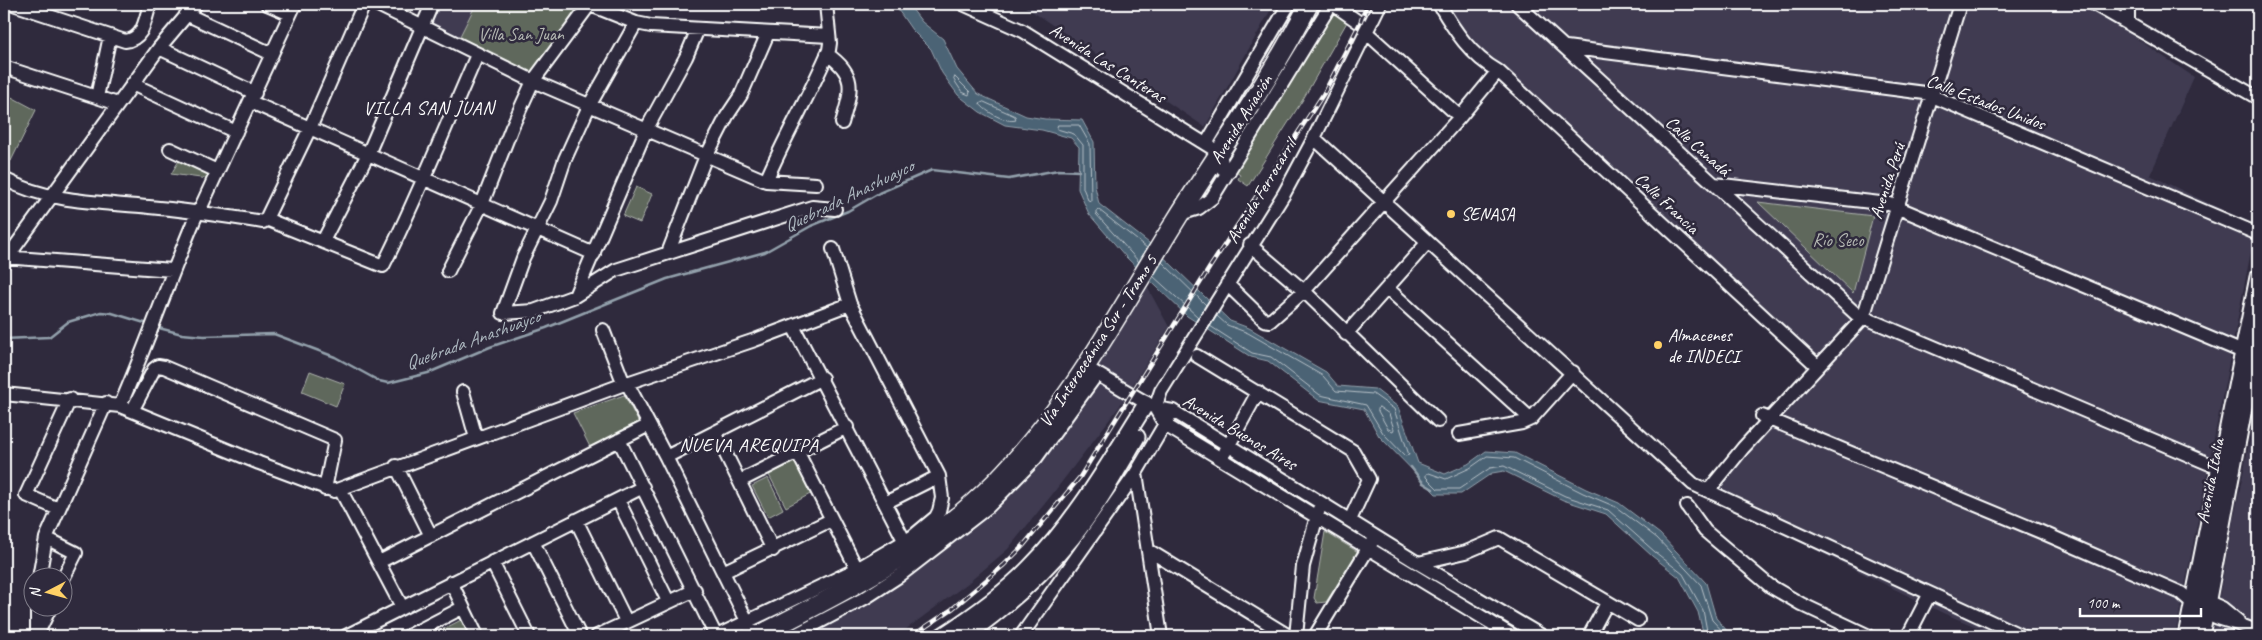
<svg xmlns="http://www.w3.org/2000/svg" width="2262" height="640" viewBox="0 0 2262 640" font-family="Caveat,sans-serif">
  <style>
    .built { fill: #3f3b51 }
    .green { fill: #5e675b; stroke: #aeb3ad }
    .water { fill: #4b6375; stroke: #93a1ac }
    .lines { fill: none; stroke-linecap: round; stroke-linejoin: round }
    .shore { stroke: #b7c1c8; stroke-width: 1 }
    .stream { stroke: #93a1ac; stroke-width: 2.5 }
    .minor-casing { stroke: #fff; stroke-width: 16 }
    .major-casing { stroke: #fff; stroke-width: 19 }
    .highway-casing { stroke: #fff; stroke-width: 21 }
    .minor { stroke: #2f2a3d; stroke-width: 12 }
    .major { stroke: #2f2a3d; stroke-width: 15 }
    .highway { stroke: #2f2a3d; stroke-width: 18 }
    .rail-casing { stroke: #fff; stroke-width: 4.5 }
    .rail { stroke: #2f2a3d; stroke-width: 2.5; stroke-dasharray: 8; stroke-linecap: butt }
    .poi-dot { fill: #ffd166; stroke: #2f2a3d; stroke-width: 2 }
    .labels { text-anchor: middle; stroke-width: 5; stroke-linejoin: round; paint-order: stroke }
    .park-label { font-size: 18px; fill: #b7bbb5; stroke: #2f2a3d }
    .street-label { font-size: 18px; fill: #fff; stroke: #2f2a3d }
    .poi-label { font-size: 18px; fill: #fff; stroke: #2f2a3d; text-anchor: start }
    .neighbourhood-label { font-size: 19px; letter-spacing: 1px; fill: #fff; stroke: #2f2a3d }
    .water-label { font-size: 19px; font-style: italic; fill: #aeb9c1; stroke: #2f2a3d }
  </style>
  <rect width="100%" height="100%" fill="#2f2a3d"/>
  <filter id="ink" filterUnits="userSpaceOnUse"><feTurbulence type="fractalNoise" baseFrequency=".02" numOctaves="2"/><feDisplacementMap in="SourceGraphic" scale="10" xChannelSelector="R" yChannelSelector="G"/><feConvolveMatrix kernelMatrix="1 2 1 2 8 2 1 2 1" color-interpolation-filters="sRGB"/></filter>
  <g filter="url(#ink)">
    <!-- built -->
    <path class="built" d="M437 4H476L459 38 428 21Z
      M1021 4H1274L1205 127Z
      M1446 4H2114L2106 18 2194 77 2150 175 2256 226 2175 636H1998L1943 613 1710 498 1717 486 1815 378 1803 358 1497 67 1454 18Z
      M1145 283 1169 327 1119 407 1051 496 1008 549 968 583 897 636H783L864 593 957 527Z
      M2258 400V636H2212L2229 542Z"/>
    <!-- green -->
    <path class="green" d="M476 4H567L577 8 532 74 459 38Z
      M1332 12 1347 22 1302 101 1248 186 1238 179 1240 175 1236 172Z
      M4 93 36 110 11 161 4 158Z
      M180 159 211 174 208 179 171 174Z
      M636 187 652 194 640 223 623 216Z
      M1758 202 1873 216 1853 293Z
      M310 371 345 384 336 406 302 392Z
      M624 395 639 423 590 447 573 413Z
      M796 461 812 493 786 507 769 475Z
      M768 478 783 509 768 517 752 486Z
      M1325 532 1358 552 1326 602 1317 603 1314 598Z
      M461 620 469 636H430Z"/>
    <!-- water -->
    <path class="water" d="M894 4H908L922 22 943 39 957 69 978 94 1026 116 1045 119 1082 120 1094 142 1095 186 1099 204 1149 243 1230 321 1249 328 1326 372 1338 386 1375 389 1398 407 1418 463 1445 474 1468 464 1486 451 1515 453 1586 489 1619 503 1660 534 1706 583 1716 618 1728 632 1744 629 1762 636H1704L1698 612 1679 577 1652 556 1606 514 1563 500 1504 471 1492 473 1461 494H1436L1379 436 1364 409 1318 400 1268 361 1251 357 1187 316 1126 257 1089 214 1078 189 1079 147 1071 138 1042 130 1005 125 980 112 958 95 942 73 931 49 912 30Z"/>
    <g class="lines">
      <!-- shore -->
      <path class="shore" d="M955 77 970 92 969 95 962 92 954 80Z
        M984 102 1015 116 1016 120C1006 123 986 112 980 104Z
        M1058 125H1079L1090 144 1091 201 1088 200 1083 188V145L1074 134 1057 129Z
        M1139 262 1096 214V211L1099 210 1147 248
        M1162 262 1206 305
        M1153 276 1198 317
        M1210 326 1252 353 1271 357 1320 395 1366 405 1383 433 1405 456 1409 455 1394 409 1373 394 1336 391 1323 376 1248 333 1227 325 1217 316
        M1379 407 1389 414 1394 429 1393 431 1388 429 1378 411Z
        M1708 636 1703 610 1683 574 1655 552 1608 510 1565 496 1504 466 1490 468 1459 489H1438L1426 477V474L1429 473 1446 479 1470 468 1487 456 1514 458 1583 493 1616 507 1657 538 1701 585 1712 620 1727 636"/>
      <!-- stream -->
      <path class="stream" d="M155 327 182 334 204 336 274 334 335 357 379 381 388 383 428 373 490 347 546 328 667 279 765 252 811 226 848 211 879 193 932 170 1009 179 1058 170 1079 171
        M4 339 49 337 68 322 101 312 112 313 148 324
        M1411 467 1423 483 1433 489"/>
      <defs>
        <path id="minor" d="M13 4 125 41C144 39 145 20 150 4
          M267 4 290 14
          M376 4 533 81 766 181 816 184
          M588 4 636 23 651 26 829 36
          M963 4 1023 31 1220 153 1223 169 1229 172
          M1333 4 1360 23 1367 33 1460 117
          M1517 4 1856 314 2219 468
          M2094 4 2258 98
          M186 14 272 54
          M2128 21V4
          M636 23 589 106 565 159 551 201 523 258 503 313 534 311 575 296 616 270 812 207 835 209
          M1566 47 1925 93 2258 234
          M159 48 255 93
          M827 54C858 75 851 91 842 123
          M4 67 118 104
          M1498 71 1813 362
          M132 84 236 132
          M97 97 110 36
          M251 102 594 254
          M1314 138 1693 484 2022 636
          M1206 144 1289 4
          M170 149 217 171
          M4 179C50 203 98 202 149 207 187 210 225 216 263 222L266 219 383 266C418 197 446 125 477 55
          M766 181C785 136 810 95 829 50L830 43 826 4
          M1714 184 1889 204 2243 352
          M1180 214 1199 208 1212 198 1331 4
          M266 219 310 128 364 4
          M323 241 368 154 432 4
          M1250 245 1304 291 1438 421
          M668 253 704 161 727 116 741 95 768 33
          M4 257 172 270
          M4 262 159 48 196 4
          M448 271 482 204 512 127 533 81 590 4
          M1227 284 1264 320 1270 321 1304 291 1460 117 1498 71C1471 56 1454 30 1439 4
          M1387 288 1531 419
          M575 296 646 130 686 57 698 29
          M793 326 905 542
          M603 330 622 379 627 383 666 457 751 629
          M1346 334 1428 242
          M1197 356 1353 451 1369 479 1350 520
          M1085 367 1155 408 1173 411 1418 563 1542 636
          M463 392 476 438
          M4 394 120 406 259 463 334 491 627 383 755 340 850 304
          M120 406C148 342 170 276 198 211L201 207 295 4
          M1155 408 1161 391 1284 194 1314 138 1380 4
          M1155 408 1165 425 1513 636
          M132 411 154 369 158 366 164 367 335 440 325 489
          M1762 416 2041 532 2181 593C2192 603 2206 614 2221 619 2234 623 2246 626 2258 632
          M715 432 773 550
          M1459 434 1522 423 1531 419 1573 372
          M619 440 716 636
          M1225 452 1258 392
          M798 453 857 569
          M666 457 822 378
          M396 466 431 536
          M1136 473 1161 636
          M740 481 847 427
          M340 489 402 607
          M1708 491 1743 448 1863 318 1960 4
          M618 500 668 601
          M885 503 939 476
          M1687 506 1705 531 1770 586 1801 604 1869 636
          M58 509 26 495 70 399
          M576 520 626 621
          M46 538 76 553 62 581
          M533 542 580 636
          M1148 550 1289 636
          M379 562 649 425
          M492 562 529 636
          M1418 563 1466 552 1499 538 1638 620
          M723 572 831 520
          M39 578 46 538 106 403
          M451 582 477 636
          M2200 598 2222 608 2238 621
          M39 631 50 608
          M37 636V608
          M346 636 643 487
          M408 636 462 608
          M597 636 695 590
          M717 636 857 569 912 537 936 517 939 511 942 498 939 476 850 304 833 249
          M793 636 865 598 899 576 988 507 1036 458 1097 374
          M1021 636 1136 473 1169 417
          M1296 636 1303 566 1319 509
          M1315 636 1372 542
          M1589 636 1607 603
          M1908 636 1929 595"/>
        <path id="major" d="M942 636C973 616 1003 595 1029 568 1077 520 1110 461 1146 404
          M965 636C1005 608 1041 576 1072 538 1097 507 1117 471 1137 437
          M2186 636 2258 277
          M2201 636 2258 334"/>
        <path id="highway" d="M757 636C842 593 927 551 995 482 1069 407 1120 310 1176 220 1221 148 1271 79 1309 4"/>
      </defs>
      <!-- minor casing -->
      <use href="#minor" class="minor-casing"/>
      <!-- major casing -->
      <use href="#major" class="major-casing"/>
      <!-- highway casing -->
      <use href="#highway" class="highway-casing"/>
      <!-- minor -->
      <use href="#minor" class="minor"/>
      <!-- major -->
      <use href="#major" class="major"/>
      <!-- highway -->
      <use href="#highway" class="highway"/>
      <defs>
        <path id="rail" d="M912 636 952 609 1004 565 1023 546 1080 477 1210 267 1324 93 1360 23 1367 4"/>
      </defs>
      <!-- rail casing -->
      <use href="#rail" class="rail-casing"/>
      <!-- rail -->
      <use href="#rail" class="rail"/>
    </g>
  </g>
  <!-- markers -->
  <g class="poi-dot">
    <circle cx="1451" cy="214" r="5"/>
    <circle cx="1658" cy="345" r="5"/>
  </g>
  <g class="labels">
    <!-- park labels -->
    <g class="park-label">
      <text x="521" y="40">Villa San Juan</text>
      <text x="1838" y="246">Río Seco</text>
    </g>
    <!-- street labels -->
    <g class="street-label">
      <text transform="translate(1108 63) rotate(32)" y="6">Avenida Las Canteras</text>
      <text transform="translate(1986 102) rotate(21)" y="6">Calle Estados Unidos</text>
      <text transform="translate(1241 119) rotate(-58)" y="6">Avenida Aviación</text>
      <text transform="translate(1698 146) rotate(42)" y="6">Calle Canadá</text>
      <text transform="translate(1887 181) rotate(-72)" y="6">Avenida Perú</text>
      <text transform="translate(1261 191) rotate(-59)" y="6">Avenida Ferrocarril</text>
      <text transform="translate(1667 203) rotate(43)" y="6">Calle Francia</text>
      <text transform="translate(1098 341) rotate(-57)" y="6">Vía Interoceánica Sur - Tramo 5</text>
      <text transform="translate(1240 432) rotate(31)" y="6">Avenida Buenos Aires</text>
      <text transform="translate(2210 481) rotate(-79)" y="6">Avenida Italia</text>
    </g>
    <!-- poi labels -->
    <g class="poi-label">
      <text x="1461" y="220">SENASA</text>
      <text x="1668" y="341">Almacenes<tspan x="1668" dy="21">de INDECI</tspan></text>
    </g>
    <!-- neighbourhood labels -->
    <g class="neighbourhood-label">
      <text x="429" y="114">VILLA SAN JUAN</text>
      <text x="749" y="451">NUEVA AREQUIPA</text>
    </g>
    <!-- water labels -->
    <g class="water-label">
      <text transform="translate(848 195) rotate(-26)" y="7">Quebrada Anashuayco</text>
      <text transform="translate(472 339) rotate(-20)" y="7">Quebrada Anashuayco</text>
    </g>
  </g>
  <!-- margin -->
  <rect width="2262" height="640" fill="none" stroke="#2f2a3d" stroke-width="20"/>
  <rect x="10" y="10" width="2242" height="620" fill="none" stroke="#fff" stroke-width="2" filter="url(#ink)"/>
  <!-- north arrow -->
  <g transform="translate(48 592) rotate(264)"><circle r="24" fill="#2f2a3d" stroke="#827f8b"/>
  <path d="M0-4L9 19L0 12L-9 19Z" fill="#ffd166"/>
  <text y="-8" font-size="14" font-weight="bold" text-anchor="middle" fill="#ffffff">N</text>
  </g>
  <!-- scale -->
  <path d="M2080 608v8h121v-8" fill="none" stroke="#ffffff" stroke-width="2.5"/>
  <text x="2087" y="608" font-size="15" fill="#ffffff" stroke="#2f2a3d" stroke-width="4" paint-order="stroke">100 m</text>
</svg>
